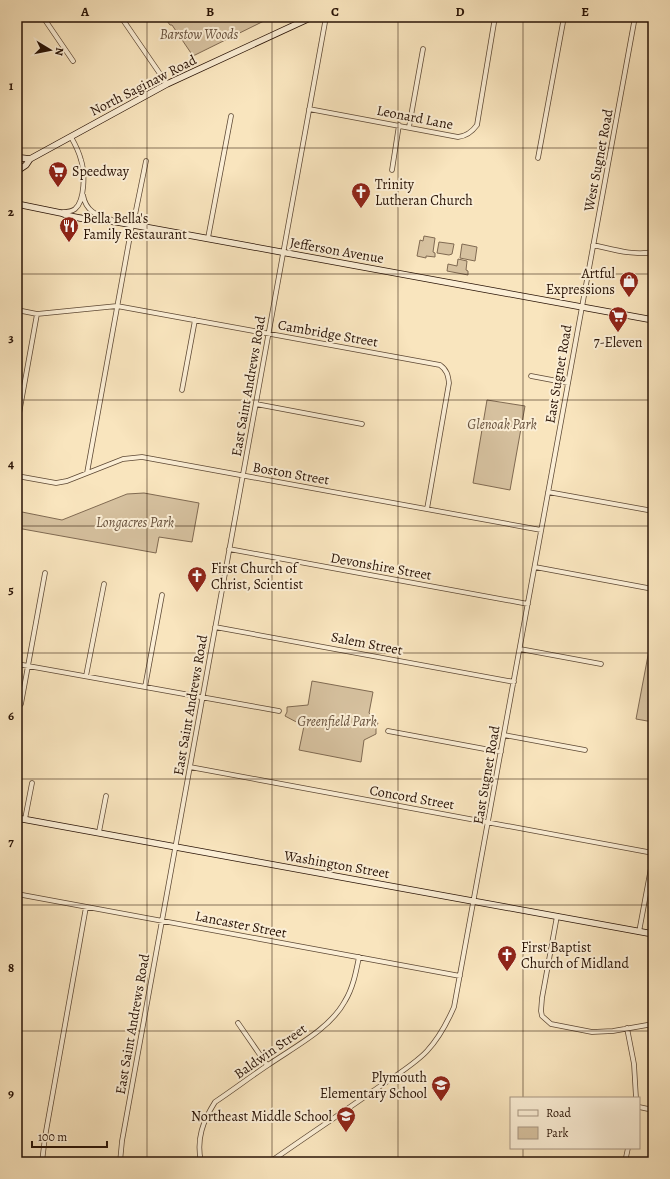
<svg xmlns="http://www.w3.org/2000/svg" width="670" height="1179" viewBox="0 0 670 1179" font-family="Alegreya,serif">
  <style>
    .green { fill: #d6c19f; stroke: #806a52 }
    .lines { fill: none; stroke-linecap: round; stroke-linejoin: round }
    .street-casing { stroke: #5d4834; stroke-width: 5.5 }
    .secondary-casing { stroke: #291306; stroke-width: 7 }
    .street { stroke: #fbeed5; stroke-width: 4 }
    .secondary { stroke: #fbeed5; stroke-width: 5.5 }
    .grid { fill: none; stroke: #291306; stroke-width: 1; stroke-opacity: 0.55 }
    .labels { text-anchor: middle; stroke-width: 4; stroke-linejoin: round; paint-order: stroke }
    .park-label { font-size: 14px; font-style: italic; fill: #66503c; stroke: #fbeed5 }
    .street-label { font-size: 14px; fill: #291306; stroke: #fbeed5 }
    .poi-label { font-size: 14px; fill: #291306; stroke: #fbeed5; text-anchor: start }
    .neatline { fill: none; stroke: #291306; stroke-width: 1.5 }
    .grid-label { font-size: 13px; text-anchor: middle; font-weight: bold; fill: #291306 }
  </style>
  <rect width="100%" height="100%" fill="#f9e5be"/>
  <filter id="stains"><feTurbulence type="fractalNoise" baseFrequency=".005" numOctaves="4"/><feColorMatrix values="0 0 0 0 .2 0 0 0 0 .09 0 0 0 0 .02 0 0 0 .5 -.17"/></filter>
  <radialGradient id="worn" r=".72"><stop offset=".6" stop-color="#630" stop-opacity="0"/><stop offset="1" stop-color="#630" stop-opacity=".3"/></radialGradient>
  <!-- green -->
  <path class="green" d="M164 17H272L193 56 172 25H170Z
    M424 236 435 238 433 252 435 253V257L426 256V258L417 256 420 240 423 241Z
    M439 242 454 244 452 254 449 255 437 253Z
    M462 244 477 247 475 261 460 258Z
    M458 259 467 261 466 270 468 271V275L447 271 448 264 457 266Z
    M487 400 525 406 510 490 473 483Z
    M144 493 199 503 192 542 159 537 156 553 17 528V511L62 520 127 494Z
    M653 629V722L636 719Z
    M312 681 373 692 369 713 378 723 376 728V734L364 740 361 762 299 750 304 726 285 716 287 712V707L308 705Z"/>
  <g class="lines">
    <defs>
      <path id="street" d="M43 17 73 61
        M121 17 167 84
        M309 109 458 137C467 136 472 132 477 125L495 17
        M409 127 423 49
        M538 158 564 17
        M392 170 399 125
        M17 179V190
        M83 195C86 212 97 215 112 220
        M63 212C67 212 71 212 75 209 85 201 85 172 81 160 79 152 75 144 71 137
        M208 238 231 116
        M593 245C612 249 633 256 653 252
        M17 310 37 314 117 306 440 365C447 370 448 375 449 383L427 509
        M531 376 568 383
        M182 390 195 320
        M256 404 362 424
        M17 425 37 314
        M87 473 132 225 135 215 146 161
        M17 476 56 483 67 481 123 459 142 457 541 530
        M548 492 653 511
        M229 549 528 604
        M535 567 653 589
        M215 627 514 682
        M520 649 601 664
        M17 664 279 711
        M86 676 104 584
        M145 687 162 595
        M21 704 45 573
        M388 731 501 752
        M504 735 585 750
        M190 767 653 853
        M25 819 32 783
        M99 832 106 796
        M17 894 460 976
        M557 916 542 998 541 1011 542 1016 551 1024 592 1032 613 1031 653 1024
        M639 932 653 857
        M238 1023 267 1065
        M627 1028 634 1064 636 1098
        M639 1107 653 1110
        M42 1162 45 1137 86 907
        M120 1162 122 1141 326 17
        M201 1162C196 1139 203 1121 215 1102 233 1090 250 1077 268 1065 294 1047 330 1029 345 1001 353 988 356 972 359 957
        M270 1162C304 1138 339 1115 373 1091 389 1080 414 1065 427 1051 439 1038 447 1023 454 1007L635 17
        M625 1162 628 1148"/>
      <path id="secondary" d="M17 161 22 158 30 159
        M17 171 26 165 30 159 167 84 312 17
        M17 204 61 213C78 220 99 220 117 222L653 320
        M17 818 653 934"/>
    </defs>
    <!-- street casing -->
    <use href="#street" class="street-casing"/>
    <!-- secondary casing -->
    <use href="#secondary" class="secondary-casing"/>
    <!-- street -->
    <use href="#street" class="street"/>
    <!-- secondary -->
    <use href="#secondary" class="secondary"/>
  </g>
  <!-- grid -->
  <path class="grid" d="M147 17V1162M272 17V1162M398 17V1162M523 17V1098M17 148H653M17 274H653M17 400H653M17 526H653M17 653H653M17 779H653M17 905H653M17 1031H653M523 1148V1162"/>
  <!-- icons -->
  <defs>
    <symbol id="supermarket-pin" viewBox="-11 -11 22 30"><path d="M0 17L-7.5 6A9.5 9.5 0 1 1 7.5 6Z" fill="#8f2418" stroke="#fbeed5"/><path d="M-6-5.5h2.5l.6 2H6L4.5 2H-2.5L-4.4-4H-6ZM-1.5 3.2a1.3 1.3 0 1 0 .1 0ZM3 3.2a1.3 1.3 0 1 0 .1 0Z" fill="#fff"/></symbol>
    <symbol id="church-pin" viewBox="-11 -11 22 30"><path d="M0 17L-7.5 6A9.5 9.5 0 1 1 7.5 6Z" fill="#8f2418" stroke="#fbeed5"/><path d="M-1.2-6h2.4v3.5h3.3v2.4h-3.3V6h-2.4V-.1h-3.3v-2.4h3.3Z" fill="#fff"/></symbol>
    <symbol id="restaurant-pin" viewBox="-11 -11 22 30"><path d="M0 17L-7.5 6A9.5 9.5 0 1 1 7.5 6Z" fill="#8f2418" stroke="#fbeed5"/><path d="M-5-6h1v4h1v-4h1v4h1v-4h1v5L-1.5 .5V6h-2V.5L-5-1ZM5-6V6H3V1.5H1.5Q1.5-4 5-6Z" fill="#fff"/></symbol>
    <symbol id="shop-pin" viewBox="-11 -11 22 30"><path d="M0 17L-7.5 6A9.5 9.5 0 1 1 7.5 6Z" fill="#8f2418" stroke="#fbeed5"/><path d="M-5-2.5h2.3a2.7 3.5 0 0 1 5.4 0H5L5.5 6h-11ZM-1.5-2.5h3a1.5 2.3 0 0 0-3 0Z" fill="#fff"/></symbol>
    <symbol id="school-pin" viewBox="-11 -11 22 30"><path d="M0 17L-7.5 6A9.5 9.5 0 1 1 7.5 6Z" fill="#8f2418" stroke="#fbeed5"/><path d="M0-5L7-2L0 1L-7-2ZM-4 1L0 2.5L4 1V4Q0 6-4 4Z" fill="#fff"/></symbol>
  </defs>
  <g fill-rule="evenodd">
    <use href="#supermarket-pin" x="47" y="160" width="22" height="30"/>
    <use href="#church-pin" x="350" y="181" width="22" height="30"/>
    <use href="#restaurant-pin" x="58" y="215" width="22" height="30"/>
    <use href="#shop-pin" x="618" y="270" width="22" height="30"/>
    <use href="#supermarket-pin" x="607" y="305" width="22" height="30"/>
    <use href="#church-pin" x="186" y="565" width="22" height="30"/>
    <use href="#church-pin" x="496" y="944" width="22" height="30"/>
    <use href="#school-pin" x="430" y="1074" width="22" height="30"/>
    <use href="#school-pin" x="335" y="1105" width="22" height="30"/>
  </g>
  <g class="labels">
    <!-- park labels -->
    <g class="park-label">
      <text x="199" y="39">Barstow Woods</text>
      <text x="502" y="429">Glenoak Park</text>
      <text x="135" y="527">Longacres Park</text>
      <text x="337" y="726">Greenfield Park</text>
    </g>
    <!-- street labels -->
    <g class="street-label">
      <text transform="translate(143 85) rotate(-27)" y="5">North Saginaw Road</text>
      <text transform="translate(415 117) rotate(11)" y="5">Leonard Lane</text>
      <text transform="translate(598 160) rotate(-79)" y="5">West Sugnet Road</text>
      <text transform="translate(337 250) rotate(10)" y="5">Jefferson Avenue</text>
      <text transform="translate(328 333) rotate(10)" y="5">Cambridge Street</text>
      <text transform="translate(558 374) rotate(-80)" y="5">East Sugnet Road</text>
      <text transform="translate(248 386) rotate(-80)" y="5">East Saint Andrews Road</text>
      <text transform="translate(291 473) rotate(10)" y="5">Boston Street</text>
      <text transform="translate(381 566) rotate(10)" y="5">Devonshire Street</text>
      <text transform="translate(367 643) rotate(11)" y="5">Salem Street</text>
      <text transform="translate(190 705) rotate(-80)" y="5">East Saint Andrews Road</text>
      <text transform="translate(486 775) rotate(-80)" y="5">East Sugnet Road</text>
      <text transform="translate(412 797) rotate(10)" y="5">Concord Street</text>
      <text transform="translate(337 864) rotate(10)" y="5">Washington Street</text>
      <text transform="translate(241 924) rotate(11)" y="5">Lancaster Street</text>
      <text transform="translate(132 1024) rotate(-80)" y="5">East Saint Andrews Road</text>
      <text transform="translate(270 1051) rotate(-35)" y="5">Baldwin Street</text>
    </g>
    <!-- poi labels -->
    <g class="poi-label">
      <text x="72" y="176">Speedway</text>
      <text x="375" y="189">Trinity<tspan x="375" dy="16">Lutheran Church</tspan></text>
      <text x="83" y="223">Bella Bella's<tspan x="83" dy="16">Family Restaurant</tspan></text>
      <text x="615" y="278" text-anchor="end">Artful<tspan x="615" dy="16">Expressions</tspan></text>
      <text x="618" y="347" text-anchor="middle">7-Eleven</text>
      <text x="211" y="573">First Church of<tspan x="211" dy="16">Christ, Scientist</tspan></text>
      <text x="521" y="952">First Baptist<tspan x="521" dy="16">Church of Midland</tspan></text>
      <text x="427" y="1082" text-anchor="end">Plymouth<tspan x="427" dy="16">Elementary School</tspan></text>
      <text x="332" y="1121" text-anchor="end">Northeast Middle School</text>
    </g>
  </g>
  <!-- margin -->
  <rect width="670" height="1179" fill="none" stroke="#f9e5be" stroke-width="44"/>
  <!-- legend -->
  <rect x="510" y="1097" width="130" height="52" fill="#fbeed5" stroke="#a79682"/>
  <rect x="518" y="1110" width="20" height="6" fill="#fbeed5" stroke="#a79682"/>
  <text x="546" y="1117" font-size="12" fill="#291306">Road</text>
  <rect x="518" y="1127" width="20" height="12" fill="#d6c19f" stroke="#a79682"/>
  <text x="546" y="1137" font-size="12" fill="#291306">Park</text>
  <!-- north arrow -->
  <g transform="translate(50 50) rotate(100)" stroke="#fbeed5" stroke-width="3" paint-order="stroke">
  <path d="M0-3L7 15L0 10L-7 15Z" fill="#291306"/>
  <text y="-6" font-size="11" font-weight="bold" text-anchor="middle" fill="#291306">N</text>
  </g>
  <!-- scale -->
  <path d="M32 1141v6h75v-6" fill="none" stroke="#291306" stroke-width="2"/>
  <text x="38" y="1141" font-size="12" fill="#291306" stroke="#fbeed5" stroke-width="3" paint-order="stroke">100 m</text>
  <rect x="22" y="22" width="626" height="1135" class="neatline"/>
  <g class="grid-label">
    <text x="85" y="16">A</text>
    <text x="210" y="16">B</text>
    <text x="335" y="16">C</text>
    <text x="460" y="16">D</text>
    <text x="585" y="16">E</text>
    <text x="11" y="90">1</text>
    <text x="11" y="216">2</text>
    <text x="11" y="342">3</text>
    <text x="11" y="468">4</text>
    <text x="11" y="594">5</text>
    <text x="11" y="720">6</text>
    <text x="11" y="846">7</text>
    <text x="11" y="972">8</text>
    <text x="11" y="1098">9</text>
  </g>
  <rect width="100%" height="100%" filter="url(#stains)"/>
  <rect width="100%" height="100%" fill="url(#worn)"/>
</svg>
